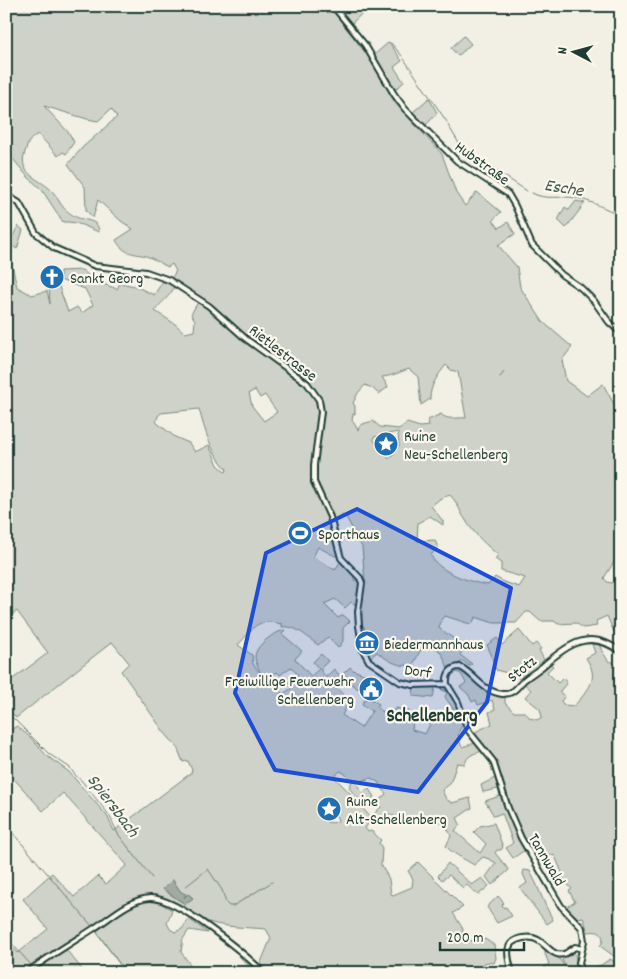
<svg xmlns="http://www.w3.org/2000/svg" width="627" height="979" viewBox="0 0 627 979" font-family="Dekko,sans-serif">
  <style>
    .green { fill: #cfd2c8; stroke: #77887e; fill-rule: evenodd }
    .water { fill: #a2aba1; stroke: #6e7f75 }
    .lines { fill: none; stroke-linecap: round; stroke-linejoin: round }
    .stream { stroke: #6e7f75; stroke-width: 1 }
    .tertiary-casing { stroke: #1f3d34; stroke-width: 8 }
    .tertiary { stroke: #fbf7ec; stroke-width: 4 }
    .marked { fill: #1d4ed8; fill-opacity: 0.2; stroke: #1d4ed8; stroke-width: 4; stroke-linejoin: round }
    .labels { text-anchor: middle; stroke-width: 4.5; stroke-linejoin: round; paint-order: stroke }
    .street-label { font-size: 16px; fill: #1f3d34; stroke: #fbf7ec }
    .poi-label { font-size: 16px; fill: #1f3d34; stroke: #fbf7ec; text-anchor: start }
    .water-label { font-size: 18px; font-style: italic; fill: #465e55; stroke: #fbf7ec }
    .quarter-label { font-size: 19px; font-weight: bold; fill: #1f3d34; stroke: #fbf7ec }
  </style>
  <rect width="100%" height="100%" fill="#f2f0e5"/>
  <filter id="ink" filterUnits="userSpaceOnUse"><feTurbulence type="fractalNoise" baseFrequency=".02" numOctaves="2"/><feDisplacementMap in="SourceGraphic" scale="10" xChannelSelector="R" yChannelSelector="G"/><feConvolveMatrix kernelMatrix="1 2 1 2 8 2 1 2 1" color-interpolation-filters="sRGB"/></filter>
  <g filter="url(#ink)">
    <!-- green -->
    <path class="green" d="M6 6H329L371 60 395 103 442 154 456 193 465 206 477 192 501 212 493 220 499 228 508 222 515 234 498 245 517 267 520 287 543 322 572 347 562 360 566 381 587 396 603 384 621 417V560L614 562 604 578 607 582 612 583 621 578V648L607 616 596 621 597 626 583 628 576 623 558 624 554 621H540L530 612H526L516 623H494L475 617 473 623 470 624 445 616 442 618 439 628C447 635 458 640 464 647L460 655 472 664 469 666 463 661 448 669C444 656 439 645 424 643L414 663C402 670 387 660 377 652L370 658 365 648 372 645 362 623V611L356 605 351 602 345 608 335 599 324 604 338 618 343 615 350 621 343 628V641L338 648 328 637 318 645C307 637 296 625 282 627V624C255 618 255 627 238 645L252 655 253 664 263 677C260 671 256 665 255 658 254 646 274 632 285 630L282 634 302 651 295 659 311 676 319 669 313 662 321 654 328 661 321 668V671L326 677 334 669 341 677 333 685 350 701 342 715 361 728 372 711 362 704 367 697 379 704 377 708 388 715 391 710 394 711 396 708 409 711 407 718 413 721 412 730 425 734 431 722H434L438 716 452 721 454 710 445 697 447 692 437 688C456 688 458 711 463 725 456 733 458 738 462 747L475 743 483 751C475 753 467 755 465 764L457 763 450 784 442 790 446 799 452 803 470 798 472 808 457 818 460 824 455 831 480 853 486 844 474 832 480 826 494 823 503 847 501 850H497L495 853 509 870 492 885 486 877 496 863 489 859 483 857 474 865C466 860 450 852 446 846L451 836C449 831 446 825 441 823 437 820 430 821 425 821 411 821 397 819 386 812L378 820 373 815 381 807 377 802 386 794 378 782 371 778 356 782 362 793 369 789 374 797 364 805 349 788 352 781 344 773 340 771 334 777 347 790 372 819 365 828 368 832 371 831C375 833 377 837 381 840L379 843 382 848 381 865 389 879 391 894 393 895 412 887 413 879 408 871 418 862 463 907 453 913 463 929 462 939 479 942 485 939 494 945 496 958 494 963 487 962 483 964 487 973H255L238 955 242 953 259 967 271 938 266 929C245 927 220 928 201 919 186 913 169 892 152 898L172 910 167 923 170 929 175 932 182 929 189 919 208 933 189 930 183 939 181 952 189 963 193 973H126L94 928 64 947 85 973H35L31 969 26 973H6V940L18 953 48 929 23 899 52 873 74 897 98 876 106 884 127 865 63 793 43 811 6 770V729L9 731 17 726 32 739 47 756 69 772 107 816 114 831 191 773 192 770 188 761 183 762 177 747 164 732 121 671 129 663 112 642 16 718 6 707V684L48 653 17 611 6 619V262L13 269 17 287 32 295 47 291 50 304 49 284H58L68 312 77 307 82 313 93 305 85 289 60 280V271L82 270 95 281 117 289 120 283 135 286 154 295 163 281 174 286C172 296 160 302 155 311L175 324 185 333 194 331 195 320 191 314 198 302 224 322C212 301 191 291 171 279L176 271 172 264 168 267C161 264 153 258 146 256 133 253 123 254 116 240L133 229 121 221 98 200 93 218 86 210 85 187 68 164 83 147 117 117 111 109 98 121 87 119 44 106 69 133 74 142 66 154 63 152 58 156 38 134C29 139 28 143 25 152 17 176 41 178 53 192 57 196 59 203 64 208 67 211 72 215 76 217 85 221 99 219 99 232 88 228 77 221 63 222L42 190 27 176 8 153 6 150ZM446 365 451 370 458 372 466 418C457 417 447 421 441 414L428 420 429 426 420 427 407 423 399 429 380 427 373 421C367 423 360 423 358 430L352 420 353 414H355V406L353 403 358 393 365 385 372 388 379 394 388 387 382 377C393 376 399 372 409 369L418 377 421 405 430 399C430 385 438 375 446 365ZM297 377C345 403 311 438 315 477 317 492 326 506 333 520L343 515 346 517 362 547 365 582 354 580V576L340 562 335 570 313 557 318 547 335 556 338 555 330 522 310 481 313 480 312 464 318 411 316 400 308 388ZM255 390 260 398 265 395 277 412 264 421 252 406 249 393ZM199 409C205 431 211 453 227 469L226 472 218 465 209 445 195 452 189 443 175 437 156 422 158 416 161 413ZM398 432 399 446 389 459 380 449 381 447 374 441V437ZM450 495C460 506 458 509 465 519 473 533 486 545 498 555L495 559 501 563V571L525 578 519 587 504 582 495 577 488 585C472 583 436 571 431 555L438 548 435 540 417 541 418 523 430 516 443 525V521L431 506 441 498ZM291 667 298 675 288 683 292 688 283 694 268 679 277 672 280 675ZM323 800C328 801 333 808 334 813L332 814 337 817 338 821 332 823 327 822 321 804ZM172 880H173L181 892 183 900 188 894 193 898 185 904 168 893V884Z
      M336 6H370L351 24Z
      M464 36 471 44 458 56 451 48Z
      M389 42 402 61 394 67 404 82 395 90 374 55Z
      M429 98 437 113 426 125 413 112Z
      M576 201 585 203 566 228 558 220 565 207 569 210Z
      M18 226 23 230 17 249 9 244Z
      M519 630 532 646 536 643 541 649 539 650 545 662 547 660 553 666 547 672 558 683 563 678 567 683 559 692 565 696 561 701 564 705 574 706C589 689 600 679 586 658L595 653 591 641 598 642 602 651 609 662 612 661 618 671H621V964L618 959 600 946 603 941C603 931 596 931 588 932L583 917 578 918 566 907 575 902 569 891 572 889 561 877 563 875 555 856 548 854 534 855 513 817 501 775 492 757 473 733 492 724 489 712 495 709 492 700 478 705 476 700 472 702 468 694 460 687 466 683 461 674 457 672 452 675 448 682C450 675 451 669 459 669L488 692 505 695V703L514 712H525L530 718 537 720 542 717 540 709 525 697 531 690 515 675 496 670 491 654 487 645 497 638 502 645Z
      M350 667 353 670 369 676 358 689 342 675Z
      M414 685H432L435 687 433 698 413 696Z
      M495 778 508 813 525 850 513 858 506 848 513 843 502 813 494 816 485 801 500 796 498 789 483 792 481 785Z
      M448 863 472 885 482 878 489 886 478 895 467 885 463 888 449 875 442 880 438 876Z
      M524 870 530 871C539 887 543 903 552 918L553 920 547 924 520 888 527 883 523 874Z
      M498 896 504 903 502 905 504 908 506 907 512 916 497 923 487 907Z
      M545 948 554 955 558 957 568 971 547 973 544 967 549 964 545 954Z
      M574 950 577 965 568 969 563 962 562 957Z
      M610 959 617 963 620 973H588L587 970 601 965Z"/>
    <!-- water -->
    <path class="water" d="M172 880 181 892 186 894 184 898 188 894 193 898 185 904 163 889Z"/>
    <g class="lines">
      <!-- stream -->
      <path class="stream" d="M391 43 402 56
        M404 59 447 122
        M448 125 460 145 483 162
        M486 164 527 191
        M532 193C546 201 561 195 576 198 592 201 605 209 621 215
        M500 377 504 372
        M6 711 49 754 69 767 76 776 81 780 109 815 118 834 152 878
        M6 825 92 926
        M185 887 208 869 222 890 226 903 229 906H233L272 882
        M95 930 126 973
        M6 937 32 966
        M37 971 38 973"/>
      <defs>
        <path id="tertiary" d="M333 6 365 45 394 94 405 109 457 161 508 194 515 206 532 245 562 275 581 288 594 301 609 322 621 333
          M6 195 19 203 36 233 54 248 95 266 146 272 169 280 209 306 246 339 307 383 319 400 321 412 314 465V482L330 517 341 558 360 578 362 583 358 612 359 626 363 650 369 661 400 682 413 685 447 684
          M447 684 458 702 468 730 493 761 508 808 521 838 561 906 582 928 584 941 579 963 582 973
          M447 684C446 675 450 667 460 667 474 673 481 691 502 694 513 695 517 687 524 680 530 675 537 671 543 666 568 644 590 628 621 652
          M26 973C48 957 71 943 93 929 110 918 130 899 150 898 177 897 245 954 264 973
          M512 973C508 957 502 942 523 938 528 937 533 937 538 940 545 944 550 952 557 954 565 956 569 951 575 947L582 949"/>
      </defs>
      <!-- tertiary casing -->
      <use href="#tertiary" class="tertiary-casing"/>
      <!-- tertiary -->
      <use href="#tertiary" class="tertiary"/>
    </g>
  </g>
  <!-- marked area -->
  <path class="marked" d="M357 509 511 588 487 702 418 792 275 770 235 693 266 553Z"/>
  <!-- icons -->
  <defs>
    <symbol id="church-disc" viewBox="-11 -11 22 22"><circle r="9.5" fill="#1f6fb2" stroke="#fbf7ec"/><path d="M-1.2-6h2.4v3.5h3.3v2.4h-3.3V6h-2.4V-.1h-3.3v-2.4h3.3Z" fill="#fff"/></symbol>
    <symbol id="sight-disc" viewBox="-11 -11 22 22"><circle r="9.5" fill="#1f6fb2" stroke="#fbf7ec"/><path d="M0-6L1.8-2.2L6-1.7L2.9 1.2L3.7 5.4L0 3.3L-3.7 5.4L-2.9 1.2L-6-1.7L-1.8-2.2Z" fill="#fff"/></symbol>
    <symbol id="stadium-disc" viewBox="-11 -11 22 22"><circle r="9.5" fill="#1f6fb2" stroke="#fbf7ec"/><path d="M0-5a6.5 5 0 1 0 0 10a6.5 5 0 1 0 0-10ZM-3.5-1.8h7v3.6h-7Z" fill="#fff"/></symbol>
    <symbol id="museum-disc" viewBox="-11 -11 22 22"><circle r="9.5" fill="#1f6fb2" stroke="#fbf7ec"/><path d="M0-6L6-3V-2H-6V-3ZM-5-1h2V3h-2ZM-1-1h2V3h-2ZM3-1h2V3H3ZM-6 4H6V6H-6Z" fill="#fff"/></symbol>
    <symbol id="civic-disc" viewBox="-11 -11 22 22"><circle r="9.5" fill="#1f6fb2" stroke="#fbf7ec"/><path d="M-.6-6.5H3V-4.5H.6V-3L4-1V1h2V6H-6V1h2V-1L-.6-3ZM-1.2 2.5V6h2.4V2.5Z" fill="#fff"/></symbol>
  </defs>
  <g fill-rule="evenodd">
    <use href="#church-disc" x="38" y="263" width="28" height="28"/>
    <use href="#sight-disc" x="372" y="430" width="28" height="28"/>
    <use href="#stadium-disc" x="286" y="519" width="28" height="28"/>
    <use href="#museum-disc" x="353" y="629" width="28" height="28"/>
    <use href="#civic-disc" x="357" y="675" width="28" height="28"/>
    <use href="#sight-disc" x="315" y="795" width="28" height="28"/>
  </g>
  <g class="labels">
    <!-- street labels -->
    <g class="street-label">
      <text transform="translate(483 162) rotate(36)" y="6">Hubstraße</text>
      <text transform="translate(284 352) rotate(38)" y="6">Rietlestrasse</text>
      <text transform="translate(521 668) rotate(-39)" y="6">Stotz</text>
      <text transform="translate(418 670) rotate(7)" y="6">Dorf</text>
      <text transform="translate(548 859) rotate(60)" y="6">Tannwald</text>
    </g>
    <!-- poi labels -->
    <g class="poi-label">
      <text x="70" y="283">Sankt Georg</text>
      <text x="404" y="441">Ruine<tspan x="404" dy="18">Neu-Schellenberg</tspan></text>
      <text x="318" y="539">Sporthaus</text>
      <text x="384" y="649">Biedermannhaus</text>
      <text x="354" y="686" text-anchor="end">Freiwillige Feuerwehr<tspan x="354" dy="18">Schellenberg</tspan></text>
      <text x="346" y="806">Ruine<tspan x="346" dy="18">Alt-Schellenberg</tspan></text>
    </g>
    <!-- water labels -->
    <g class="water-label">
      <text transform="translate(564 187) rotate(9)" y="6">Esche</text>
      <text transform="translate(114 805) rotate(53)" y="6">Spiersbach</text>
    </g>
    <!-- quarter labels -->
    <g class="quarter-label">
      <text x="432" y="721">Schellenberg</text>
    </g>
  </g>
  <!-- margin -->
  <rect width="627" height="979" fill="none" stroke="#fbf7ec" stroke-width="25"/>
  <rect x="12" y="12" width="602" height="954" fill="none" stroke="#1f3d34" stroke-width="2" filter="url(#ink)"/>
  <!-- north arrow -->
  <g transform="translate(574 52) rotate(276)" stroke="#fbf7ec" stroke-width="4" paint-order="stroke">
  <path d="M0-4L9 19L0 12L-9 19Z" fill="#1f3d34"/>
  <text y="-8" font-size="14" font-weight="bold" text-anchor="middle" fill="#1f3d34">N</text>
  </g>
  <!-- scale -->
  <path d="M440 942v8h84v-8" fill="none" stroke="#1f3d34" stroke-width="2.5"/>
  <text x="447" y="942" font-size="15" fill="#1f3d34" stroke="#fbf7ec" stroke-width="4" paint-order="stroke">200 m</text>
</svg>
